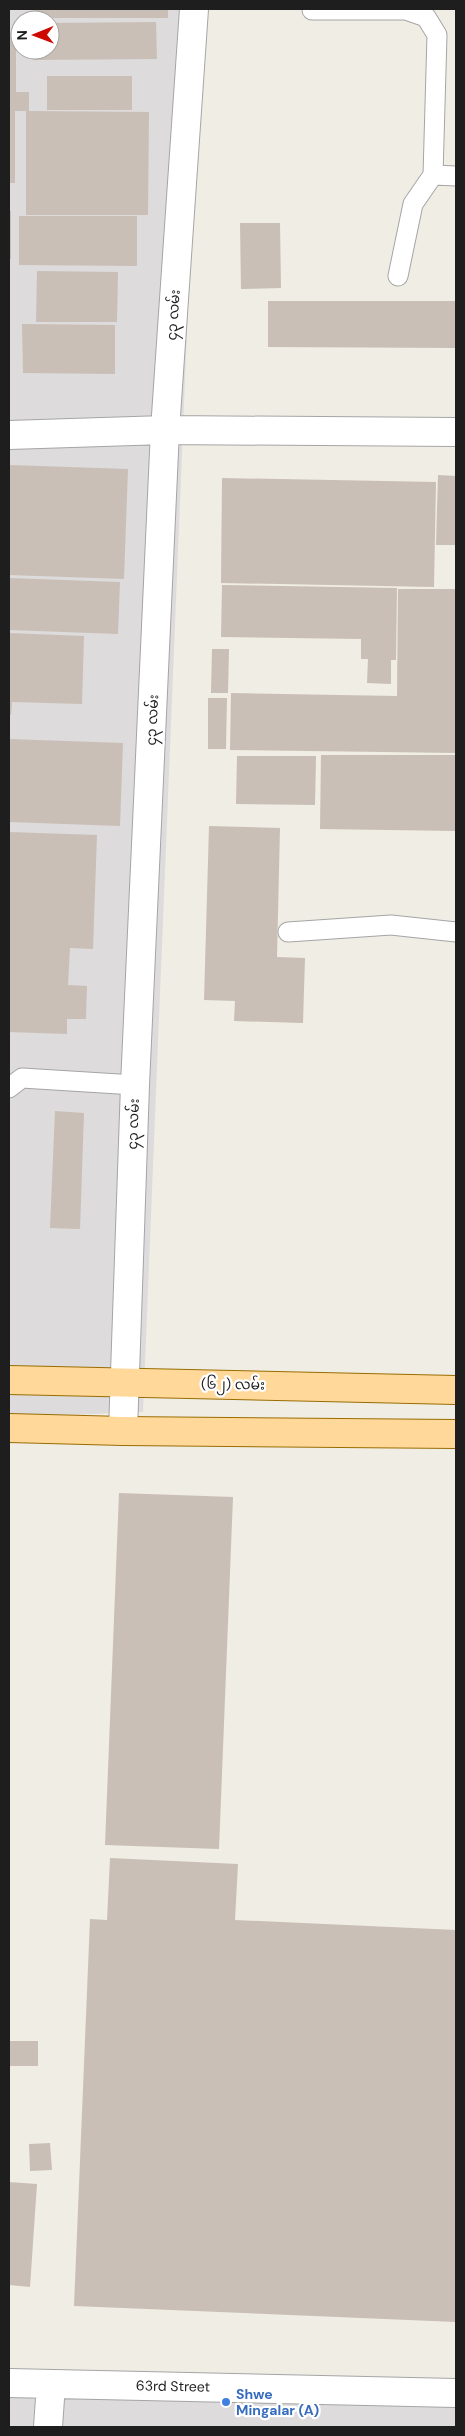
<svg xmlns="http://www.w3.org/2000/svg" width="465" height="2436" viewBox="0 0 465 2436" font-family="'DM Sans','Noto Sans Myanmar',sans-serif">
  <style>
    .residential { fill: #dddbdb; fill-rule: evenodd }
    .building { fill: #c9bfb6 }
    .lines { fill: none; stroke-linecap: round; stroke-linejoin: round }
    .service-casing { stroke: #a5a5a5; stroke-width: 21 }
    .minor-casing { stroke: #a5a5a5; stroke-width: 30 }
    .primary-casing { stroke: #996d00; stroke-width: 30 }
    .service { stroke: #fff; stroke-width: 19 }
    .minor { stroke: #fff; stroke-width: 28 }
    .primary { stroke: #ffd89a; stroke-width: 28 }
    .shop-dot { fill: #3f7fe0; stroke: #fff; stroke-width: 2 }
    .labels { text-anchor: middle; stroke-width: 4.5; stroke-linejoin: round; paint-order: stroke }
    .street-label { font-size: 14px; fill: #1e1e1e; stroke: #fff }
    .shop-label { font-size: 14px; font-weight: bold; fill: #366cbe; stroke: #fff; text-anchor: start }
  </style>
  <rect width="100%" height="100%" fill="#f0ede4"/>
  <!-- residential -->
  <path class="residential" d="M9 9H200L143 1412 9 1417ZM20 20H50V50H20Z
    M9 2378 456 2392V2427H9Z"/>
  <!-- building -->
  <path class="building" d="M33 9H168V18H34Z
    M156 22 157 59 33 60V50H50V23Z
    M9 33H16V92H29V111L149 112 148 215H26V111H15V183H9Z
    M47 76H132V110H47Z
    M9 211H11V259H9Z
    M19 216H137V266L19 265Z
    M240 223H280L281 288 241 289Z
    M37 271 118 272 117 322H36Z
    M268 301H456V348L268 347Z
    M22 324 115 325V374L23 373Z
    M10 465 128 469 124 579 9 575Z
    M438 475 456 476V545H436Z
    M222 478 436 482 434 587 221 583Z
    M9 578 120 582 118 634 9 630Z
    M222 585 397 588 396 660H391V684L367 683 368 659H361V639L221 637Z
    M398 589H456V753L230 750 231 693 397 696Z
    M9 633 84 636 82 704 12 702 11 715H9Z
    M212 649H229L228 693H211Z
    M208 698H227L226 749H208Z
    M9 739 123 743 120 826 9 822Z
    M321 755H456V831L320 829Z
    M237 756H316L315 805 236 804Z
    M209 826 280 828 277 957 305 958 303 1023 234 1021 235 1001 204 1000Z
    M9 832 97 835 93 949 70 948 68 985 87 986 86 1019H67V1034L9 1032Z
    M55 1111 84 1113 80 1229 50 1228Z
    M119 1493 233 1497 219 1849 105 1845Z
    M110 1858 238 1864 235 1920 456 1930V2322L74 2306 90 1919 107 1920Z
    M9 2041H38V2066H9Z
    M50 2143 52 2170 30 2171 29 2144Z
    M9 2182 37 2184 30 2287 9 2285Z"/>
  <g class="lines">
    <defs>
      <path id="service" d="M312 10H406L426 17 437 35 433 175
        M398 276 413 204 433 175 456 176
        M288 932 391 925 456 932
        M9 1088 22 1078 135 1085"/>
      <path id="minor" d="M9 435 165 430 456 432
        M123 1431 135 1085 165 430 194 9
        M9 2383 456 2393
        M48 2427 51 2384"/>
      <path id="primary" d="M9 1380 456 1390
        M9 1428 123 1431 456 1434"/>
    </defs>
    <!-- service casing -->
    <use href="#service" class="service-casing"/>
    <!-- minor casing -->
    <use href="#minor" class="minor-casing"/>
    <!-- primary casing -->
    <use href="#primary" class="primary-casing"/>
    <!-- service -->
    <use href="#service" class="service"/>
    <!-- minor -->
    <use href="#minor" class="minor"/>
    <!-- primary -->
    <use href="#primary" class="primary"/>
  </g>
  <!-- markers -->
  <circle class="shop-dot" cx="226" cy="2402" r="5"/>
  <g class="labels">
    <!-- street labels -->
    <g class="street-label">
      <text transform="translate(173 315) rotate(-86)" y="5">၄၃ လမ်း</text>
      <text transform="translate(152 720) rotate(-87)" y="5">၄၃ လမ်း</text>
      <text transform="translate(133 1124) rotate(-88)" y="5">၄၃ လမ်း</text>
      <text transform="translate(233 1384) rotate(1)" y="5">(၆၂) လမ်း</text>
      <text transform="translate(173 2386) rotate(1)" y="5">63rd Street</text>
    </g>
    <!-- shop labels -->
    <g class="shop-label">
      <text x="236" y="2399">Shwe<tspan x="236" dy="16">Mingalar (A)</tspan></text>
    </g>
  </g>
  <!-- border -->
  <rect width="465" height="2436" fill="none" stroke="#1e1e1e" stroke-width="20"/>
  <!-- north arrow -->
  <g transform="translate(35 35) rotate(269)"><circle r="24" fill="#ffffff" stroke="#a5a5a5"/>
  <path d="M0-4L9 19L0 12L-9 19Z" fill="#cd0900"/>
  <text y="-8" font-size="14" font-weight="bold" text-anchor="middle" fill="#1e1e1e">N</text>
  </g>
</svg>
